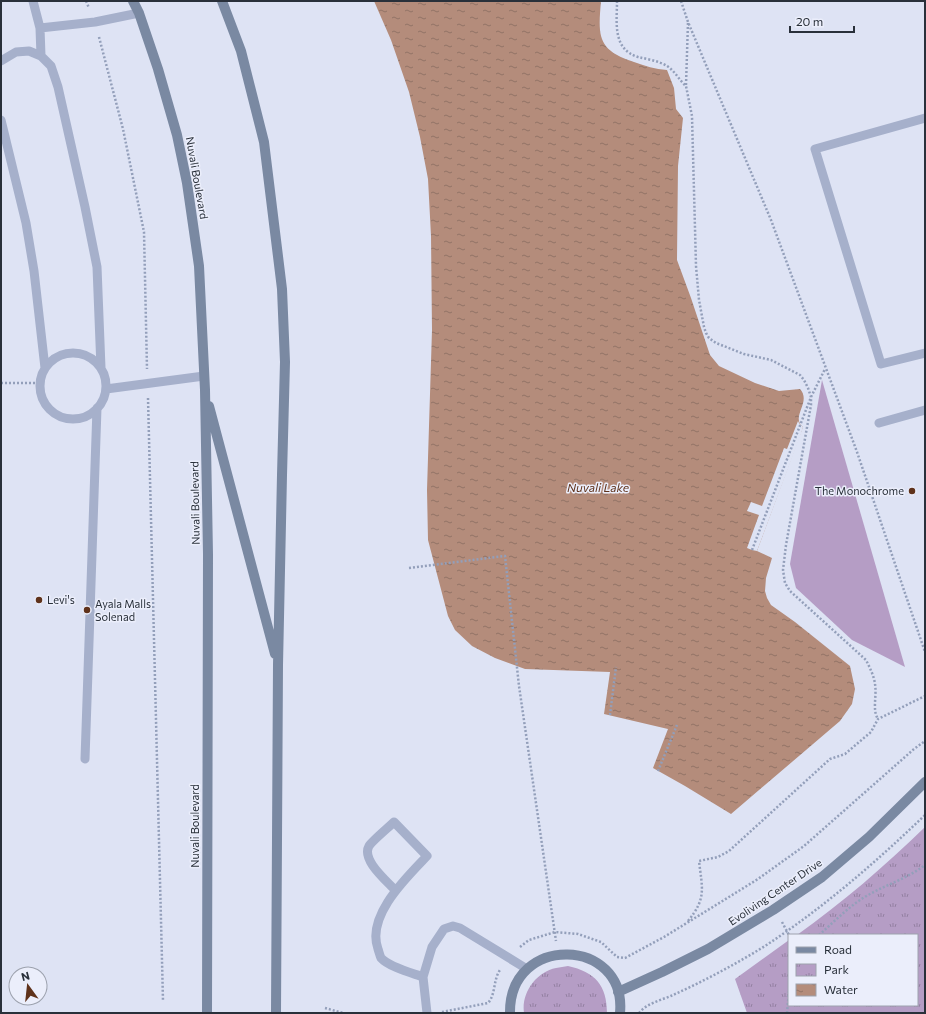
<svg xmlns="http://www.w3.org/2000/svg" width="926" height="1014" viewBox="0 0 926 1014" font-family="Commissioner,sans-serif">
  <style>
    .grass { fill: #b59dc5 }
    .park { fill: url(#park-tufts) }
    .water { fill: url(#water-ripples) }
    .pier { fill: #dee3f4 }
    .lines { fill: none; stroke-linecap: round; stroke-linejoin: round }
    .path { stroke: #939fba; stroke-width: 2.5; stroke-dasharray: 2 2; stroke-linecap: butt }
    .lane { stroke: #a6b0cb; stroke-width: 9 }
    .secondary { stroke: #7a89a2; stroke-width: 10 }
    .poi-dot { fill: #5f321b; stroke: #ebeefb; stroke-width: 1.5 }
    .labels { text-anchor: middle; stroke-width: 3; stroke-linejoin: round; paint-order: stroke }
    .street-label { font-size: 11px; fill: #29303a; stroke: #ebeefb }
    .poi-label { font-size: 11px; fill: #29303a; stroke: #ebeefb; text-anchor: start }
    .water-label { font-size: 12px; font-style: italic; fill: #5f321b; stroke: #ebeefb }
  </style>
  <defs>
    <pattern id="park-tufts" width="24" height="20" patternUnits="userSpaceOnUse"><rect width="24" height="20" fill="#b59dc5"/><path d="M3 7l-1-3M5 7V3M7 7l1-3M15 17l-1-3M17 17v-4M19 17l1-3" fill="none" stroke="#9380a1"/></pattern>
    <pattern id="water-ripples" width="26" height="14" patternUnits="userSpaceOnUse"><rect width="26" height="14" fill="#b48c7b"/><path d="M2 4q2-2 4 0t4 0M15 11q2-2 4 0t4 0" fill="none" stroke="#927366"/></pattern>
  </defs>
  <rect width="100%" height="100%" fill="#dee3f4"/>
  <!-- grass -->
  <path class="grass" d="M822 380 905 667 852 640 796 588 790 564Z"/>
  <!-- park -->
  <path class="park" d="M925 827V1013H747L735 979 789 940V1005H917V935H797C842 903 885 866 925 827Z
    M568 966C595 972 607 985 607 1013H524C521 993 536 972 556 968 560 967 564 967 568 966Z"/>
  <!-- water -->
  <path class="water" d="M374 1H601C598 36 597 50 634 62 645 66 655 69 667 70L674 88 676 109 683 118 678 166 677 260 691 298 710 355 719 366 755 383 779 391 800 389C812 402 790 417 803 427L757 551 772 558 766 578 765 591 767 598 771 605 795 622 850 666 855 689 852 704 840 721 731 814 685 786 653 768 668 729 604 714 610 672 525 669 495 658 472 646 455 630 448 616 428 540 427 490 432 330 431 236 428 179 420 137 409 92 391 40Z"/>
  <!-- pier -->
  <path class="pier" d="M798 421 799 423 803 427 800 437 757 551 752 550 747 548 759 515 747 511 751 502 762 506 784 448 787 449Z"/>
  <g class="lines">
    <!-- path -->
    <path class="path" d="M86 1 89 8
      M617 1C617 22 612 49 638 57 647 59 659 61 667 66 675 71 679 80 686 86L692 116 696 266 699 300 704 327 706 333 709 338 716 343 744 354 771 360 800 375 804 380 808 388 811 397V405L786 545 783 570 785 583 790 591 866 660C870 668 874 676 875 684 877 696 872 710 878 719
      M681 1 688 22 771 220 857 452 925 652
      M99 37 123 129 144 232 147 369
      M686 85 688 22
      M1 383H39
      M148 398 163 1001
      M752 550 811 397 825 369
      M409 568 505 556 519 686 556 941
      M610 715 616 667
      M658 771 677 725
      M688 921C707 898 702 888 699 861L718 857 729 851 830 759 845 754 871 732 878 719 925 696
      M782 922 789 935
      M819 935C835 921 851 904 870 894 888 884 908 878 925 865
      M520 947 529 940 555 932 578 934 601 942 617 957 625 958 664 937 716 905 758 879 804 846 914 749 925 741
      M325 1008 343 1013
      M442 1012 488 1003C496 994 493 980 500 970
      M639 1013C647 1003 662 1000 673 995 704 981 736 964 765 946 823 908 875 863 925 815
      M787 1013 789 991"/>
    <!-- lane -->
    <path class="lane" d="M33 1 40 28 41 56
      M40 28 95 22 139 13
      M1 61 16 52 29 51 41 56 51 66 58 87 85 207 97 267 101 368
      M925 118 815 149 881 364 925 353
      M1 120 26 223 34 271 45 368
      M40 386a33 33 0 1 1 66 0a33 33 0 1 1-66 0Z
      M106 389 204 376
      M879 423 925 410
      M85 759 97 408
      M395 890C387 881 361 860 369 846 372 841 389 827 394 822L427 856C406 878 366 916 378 949 379 952 380 956 381 958 389 967 412 973 423 977
      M427 1013 423 977 432 947 444 929 453 926 460 928 527 969"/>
    <!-- secondary -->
    <path class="secondary" d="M133 1 139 13 158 69 177 135 187 183 199 266 205 390 208 554 207 1013
      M222 1 241 51 264 142 282 289 285 362 282 475 278 665 276 1013
      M209 406 275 654
      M618 992 662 972 708 949 773 910 822 877 869 837 925 782
      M510 1013C509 933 627 937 620 1013"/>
  </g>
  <!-- markers -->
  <g class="poi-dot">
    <circle cx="912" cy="491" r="4"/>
    <circle cx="39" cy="600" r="4"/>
    <circle cx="87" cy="610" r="4"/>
  </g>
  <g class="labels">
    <!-- street labels -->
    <g class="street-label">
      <text transform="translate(197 178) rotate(80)" y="4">Nuvali Boulevard</text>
      <text transform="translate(195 503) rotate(-91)" y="4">Nuvali Boulevard</text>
      <text transform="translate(195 826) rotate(-90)" y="4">Nuvali Boulevard</text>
      <text transform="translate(775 892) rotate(-34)" y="4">Evoliving Center Drive</text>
    </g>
    <!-- poi labels -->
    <g class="poi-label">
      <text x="904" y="495" text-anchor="end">The Monochrome</text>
      <text x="47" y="604">Levi's</text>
      <text x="95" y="608">Ayala Malls<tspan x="95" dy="13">Solenad</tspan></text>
    </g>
    <!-- water labels -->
    <g class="water-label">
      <text x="598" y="492">Nuvali Lake</text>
    </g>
  </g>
  <!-- border -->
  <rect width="926" height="1014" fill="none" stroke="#29303a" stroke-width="4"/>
  <!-- legend -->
  <rect x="788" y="934" width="130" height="72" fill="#ebeefb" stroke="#9da2ae"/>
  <rect x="796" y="947" width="20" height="6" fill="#7a89a2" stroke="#9da2ae"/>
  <text x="824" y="954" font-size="12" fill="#29303a">Road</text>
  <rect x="796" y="964" width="20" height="12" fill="url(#park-tufts)" stroke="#9da2ae"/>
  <text x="824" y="974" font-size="12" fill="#29303a">Park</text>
  <rect x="796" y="984" width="20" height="12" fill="url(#water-ripples)" stroke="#9da2ae"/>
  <text x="824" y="994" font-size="12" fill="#29303a">Water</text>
  <!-- north arrow -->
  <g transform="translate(28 986) rotate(345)"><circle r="19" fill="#ebeefb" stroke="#9da2ae"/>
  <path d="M0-3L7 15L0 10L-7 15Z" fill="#5f321b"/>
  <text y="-6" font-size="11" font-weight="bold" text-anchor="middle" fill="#29303a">N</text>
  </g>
  <!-- scale -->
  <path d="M790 26v6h64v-6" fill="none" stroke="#29303a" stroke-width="2"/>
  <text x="796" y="26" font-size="12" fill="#29303a" stroke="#ebeefb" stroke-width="3" paint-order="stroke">20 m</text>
</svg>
